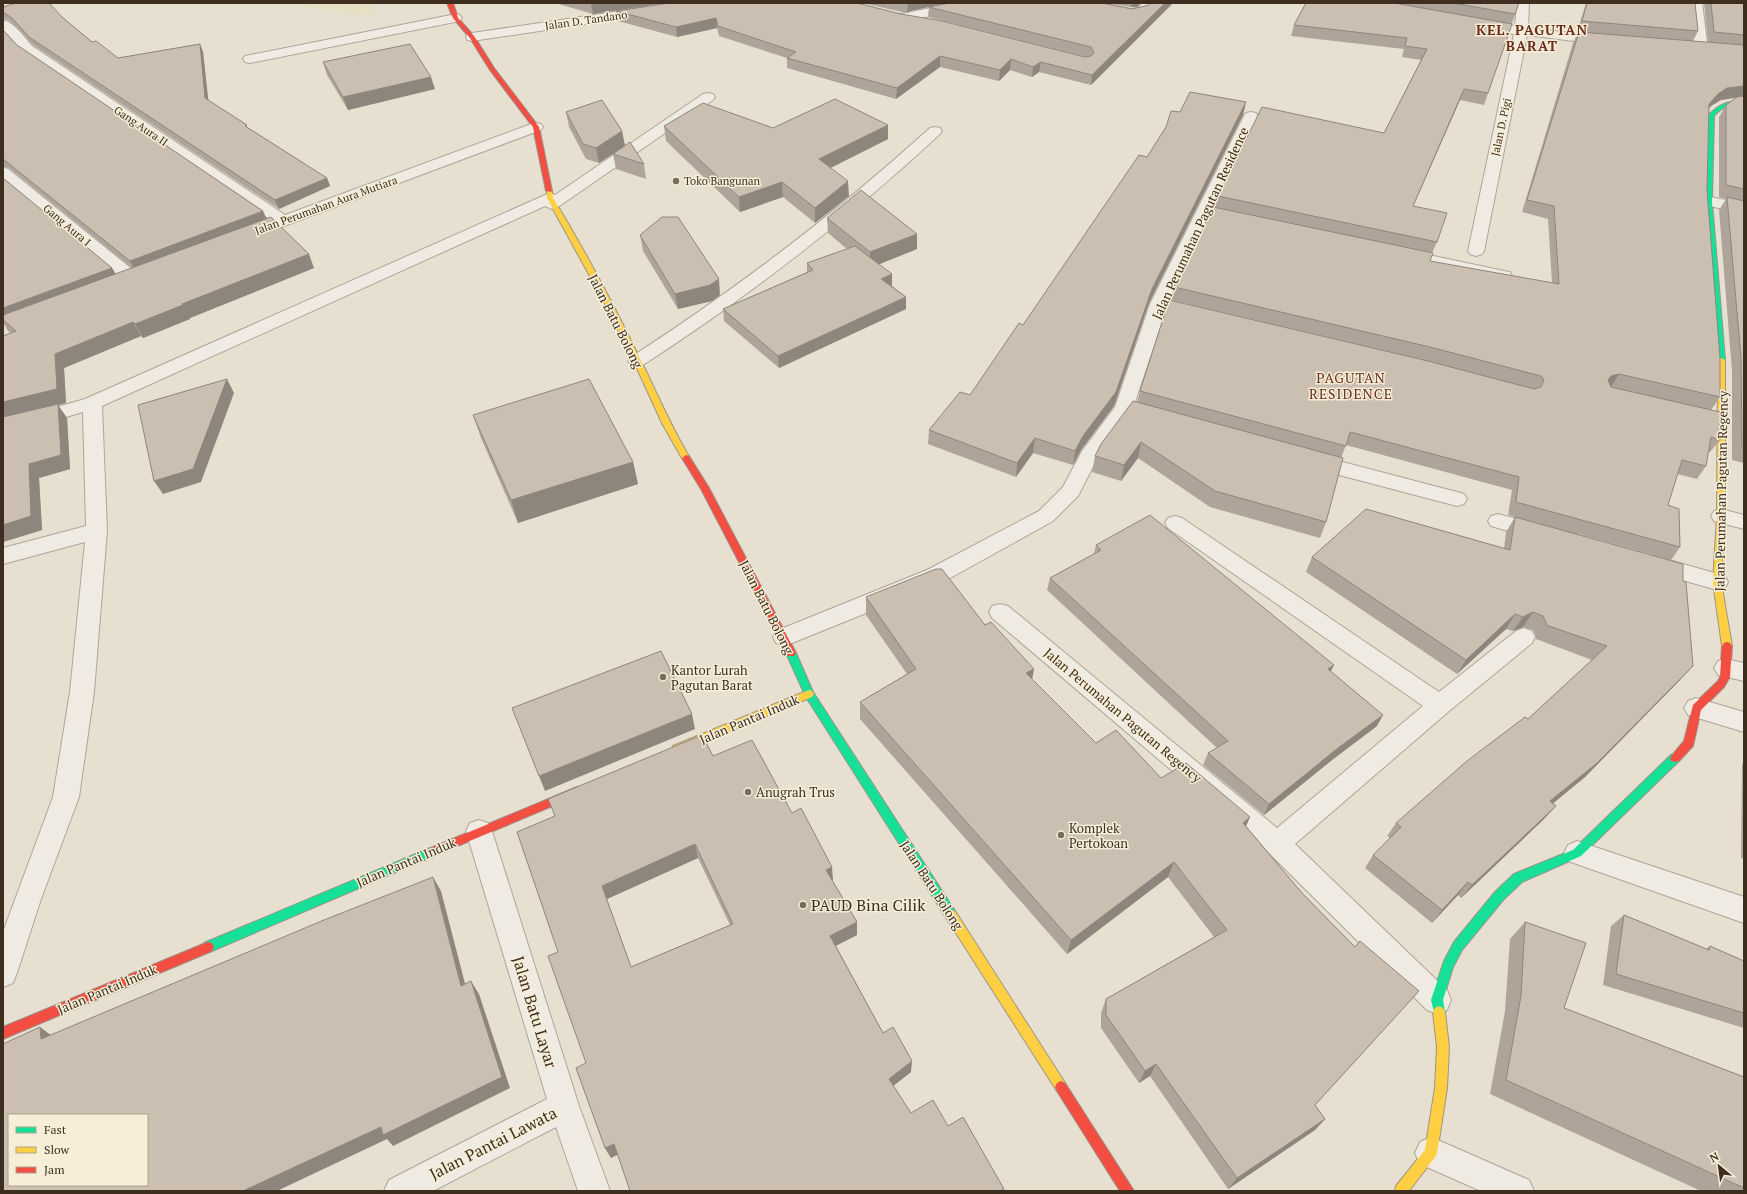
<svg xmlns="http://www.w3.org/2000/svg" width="1747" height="1194" viewBox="0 0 1747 1194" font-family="'PT Serif',serif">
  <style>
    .farmland { fill: #e6dfc2 }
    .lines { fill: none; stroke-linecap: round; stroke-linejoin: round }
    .street-casing { stroke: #ada599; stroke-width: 2 }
    .fast-casing { stroke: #9c958a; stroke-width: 2 }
    .slow-casing { stroke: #9c958a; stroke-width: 2 }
    .jam-casing { stroke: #9c958a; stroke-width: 2 }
    .street { fill: #efebe3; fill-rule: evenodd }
    .fast { fill: #16e098; fill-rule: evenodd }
    .slow { fill: #ffcf43; fill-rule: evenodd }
    .jam { fill: #f24e42; fill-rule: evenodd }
    .wall { fill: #afa499; fill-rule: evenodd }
    .shaded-wall { fill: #8e867d }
    .building { fill: #cbbfb2; stroke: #8e867d; fill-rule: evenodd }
    .poi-dot { fill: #786c5e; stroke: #f7eed8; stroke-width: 1.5 }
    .labels { text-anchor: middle; stroke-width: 3; stroke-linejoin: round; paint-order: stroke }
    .far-street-label { font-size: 11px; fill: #3d2e20; stroke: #f7eed8 }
    .far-poi-label { font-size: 11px; fill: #3d2e20; stroke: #f7eed8; text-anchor: start }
    .street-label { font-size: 13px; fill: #3d2e20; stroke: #f7eed8 }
    .poi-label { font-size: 13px; fill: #3d2e20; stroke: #f7eed8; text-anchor: start }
    .far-district-label { font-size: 14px; font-weight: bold; letter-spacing: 1px; fill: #6b2e1e; stroke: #f7eed8 }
    .neighbourhood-label { font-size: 14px; letter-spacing: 1px; fill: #6b2e1e; stroke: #f7eed8 }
    .near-poi-label { font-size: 16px; fill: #3d2e20; stroke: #f7eed8; text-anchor: start }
    .near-street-label { font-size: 16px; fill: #3d2e20; stroke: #f7eed8 }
  </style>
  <rect width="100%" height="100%" fill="#e7e0d1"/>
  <!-- farmland -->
  <path class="farmland" d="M287 3H371L375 17Z"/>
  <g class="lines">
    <defs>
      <path id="street" d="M675 3H706L704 6 700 7 472 41 467 40 466 37 467 34 472 33Z
        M955 3H979L977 6 973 7 901 22 897 21 895 18 897 15 901 14Z
        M1070 3H1096L1131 9 1138 8 1142 3H1155L1146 14 1131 17 1076 7 1072 6Z
        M1517 3H1529L1528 28 1605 37 1610 38 1611 41 1610 44 1605 45 1527 35 1484 251 1482 254 1476 256 1470 254 1468 251 1514 34 1480 30 1476 29 1474 26 1476 23 1480 22 1515 26Z
        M1690 3H1702L1708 49 1706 52H1696L1694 49Z
        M456 14 460 15 462 18 460 21 250 63 245 62 243 59 245 56 250 55Z
        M3 20C15 23 24 37 32 46L285 215 531 124 536 123 541 124 543 127 541 130 249 239 243 237 241 234 243 231 271 220 22 52 3 31Z
        M708 93 713 94 715 97 713 100 558 207 552 209 545 206 102 406 107 531 94 692 79 797 41 899 17 973 13 983 3 987V932L53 797 70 692 85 542 3 564V548L86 526 83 412 49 422 3 432V420L47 410 85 399 545 195 550 193 555 195 703 94Z
        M1251 112 1256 113 1258 116 1168 304 1133 408 1115 437 1097 459 1078 496 1053 521 943 582 792 643 784 646 776 643 773 637 776 631 927 570 1039 511 1063 487 1082 451 1115 407 1150 304 1244 116 1246 113Z
        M935 127 940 128 942 131 940 134C846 221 751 295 643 365L637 367 631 365 628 361 631 357C738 288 836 213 930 128Z
        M3 167 8 169 138 274 140 278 138 282 132 283 126 282 3 180Z
        M1709 197 1744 203V213L1704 205 1701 202 1704 199Z
        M1401 249 1504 271 1510 272 1512 276 1510 280 1504 281 1395 257 1393 254 1395 251Z
        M1312 454 1457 492 1464 494 1467 499 1464 504 1457 506 1305 466 1302 461 1305 456Z
        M1721 509 1744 515V529L1714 521 1711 516 1714 511Z
        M1498 514 1546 527 1549 532 1546 537 1539 540 1491 526 1488 521 1491 516Z
        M1175 516 1182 518 1439 692 1516 631 1524 628 1532 631 1535 637 1532 643 1448 712 1295 844 1447 990 1451 1000 1447 1010 1437 1014 1427 1010 1268 852 992 618 989 612 992 606 1000 604 1008 606 1277 828 1423 706 1168 528 1165 523 1168 518Z
        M1655 556 1725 576 1728 582 1725 588 1717 590 1647 570 1644 564 1647 558Z
        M1726 659 1744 663V681L1718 675 1714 668 1718 661Z
        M1696 698 1744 712V732L1688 715 1684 708 1688 701Z
        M479 820 488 823 492 831 579 1106 610 1191H578L556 1127 433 1191H384L389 1180 547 1099 466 831 470 823Z
        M1577 841 1744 897V923L1568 861 1564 853 1568 845Z
        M1431 1137 1529 1180 1534 1191H1481L1420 1164 1415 1153 1420 1142Z"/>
      <path id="fast" d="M1744 100V104C1732 104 1722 106 1714 116L1712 202 1725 360 1721 362 1717 360 1706 202 1708 116C1718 104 1729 101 1744 100Z
        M791 649 794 650 796 653 813 692 955 911 957 915 955 919 951 920 947 919 806 697 786 653 788 650Z
        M1675 754 1679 755 1680 758 1679 761 1581 856 1522 882 1503 900 1462 950 1453 967 1443 1000 1445 1012 1443 1016 1439 1018 1435 1016 1431 1000 1444 961 1454 942 1495 892 1514 874 1573 850 1671 755Z
        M430 848 434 850 435 853 434 856 212 951 208 952 204 951 202 947 204 943Z"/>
      <path id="slow" d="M547 190 552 191 553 198C585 251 614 305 641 361 657 393 671 427 690 458L689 460H683L662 423 634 362 603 300 547 198Z
        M1718 358H1721L1725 360V516L1721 582 1732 646 1730 649H1724L1722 646 1713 582 1717 516Z
        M809 690 812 691 814 694 812 697 681 752 677 753 673 752 672 749 673 746Z
        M951 910 955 911 1065 1083 1067 1087 1065 1091 1061 1093 1057 1091 947 919 945 915 947 911Z
        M1439 1006 1443 1008 1445 1012 1449 1047 1447 1088 1437 1153 1435 1157 1409 1191H1395L1396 1186 1425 1150 1435 1088 1437 1047 1433 1012 1435 1008Z"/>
      <path id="jam" d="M447 3H453L458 18 474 36 494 68 539 127 552 191 551 192 546 191 533 127 490 70 470 38 453 18Z
        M686 455 689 456 709 488 796 653 794 656H788L701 489 682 458Z
        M1727 642 1730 643 1732 646 1730 677 1728 680 1724 687 1701 710 1693 746 1679 761 1675 762 1671 761 1670 758 1684 741 1693 705 1718 681 1720 677 1722 646 1724 643Z
        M577 787 581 788 582 791 581 794 434 856 430 858 426 856 425 853 426 850Z
        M208 942 212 943 214 947 212 951 3 1039V1027Z
        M1061 1081 1065 1083 1134 1191H1120L1057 1091 1055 1087 1057 1083Z"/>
    </defs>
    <!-- street casing -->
    <use href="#street" class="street-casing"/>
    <!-- fast casing -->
    <use href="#fast" class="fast-casing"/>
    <!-- slow casing -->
    <use href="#slow" class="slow-casing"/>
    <!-- jam casing -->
    <use href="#jam" class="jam-casing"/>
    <!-- street -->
    <use href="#street" class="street"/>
    <!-- fast -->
    <use href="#fast" class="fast"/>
    <!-- slow -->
    <use href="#slow" class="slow"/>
    <!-- jam -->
    <use href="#jam" class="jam"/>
  </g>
  <!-- wall -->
  <path class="wall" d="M555 3H665L593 14Z
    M670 3 1085 57H1087L928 17 929 7 1132 9 1149 5 1151 3H1173L1091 85 1039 72 1032 77 1010 70 999 81 940 67 896 99 787 68V58L719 36 717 28 677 37 618 21 616 11Z
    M862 3H947L910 11 907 13Z
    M1105 3H1141L1137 7H1131Z
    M1306 3H1519L1488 93 1484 105 1460 100 1413 206 1437 242 1432 253 1430 261 1552 283 1548 219 1522 212 1573 43 1578 32H1577L1586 3H1695L1698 31 1693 41 1708 42 1704 3H1744V463L1732 460V371L1719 210 1726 199 1719 197V117L1726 105 1736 98 1721 100 1711 106 1709 108 1707 190 1720 397 1711 410 1720 440 1710 452H1708L1706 466 1697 479 1677 474 1668 505 1680 547 1671 560 1578 534 1680 680 1585 777 1553 803 1556 806 1544 819 1461 898 1458 895 1432 923 1365 868 1373 855 1390 838 1387 836 1396 823 1528 719 1592 660 1536 639V636L1533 630 1523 627 1513 631 1506 629 1457 674 1306 572 1312 557 1504 549 1506 532 1515 517 1508 515 1512 490 1346 445 1341 458 1326 522 1320 538 1210 507 1138 458 1121 481 1092 472 1095 456 1137 402 1140 391 1424 360 1171 300 1174 287 1215 208 1218 196 1384 133 1421 60 1402 57 1404 49 1291 36 1294 25Z
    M3 7 62 17 92 42 118 58 200 44 203 52 208 100 247 125V127L327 178 330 186 279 209 33 45 16 26 8 20 3 19Z
    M3 30 17 45 263 211 266 218 314 268 190 318V319L143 338 141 336 64 368 66 403 58 405 67 418 70 469 39 478 42 530 3 542V336L11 333 8 331 3 322V178L112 268 116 274 132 268 9 168 3 166Z
    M323 62 435 89 348 110 327 75Z
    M1246 102 1243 115 1149 303 1114 406 1081 450 1073 465 1033 453 1016 477 928 444 929 430 970 395 1023 325 1180 112Z
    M566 112 622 131 625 146 599 163 586 159 569 127Z
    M888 125V139L831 168 849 196 815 223 783 197 740 212 666 141 664 126 773 128Z
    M613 154 644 164 646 179 616 169Z
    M827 218 917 249 879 264 892 286 906 297V309L779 368 724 321 723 309 807 272V263L847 249 828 233Z
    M640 235 720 295 712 301 678 309 643 251Z
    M473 415 633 462 638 484 518 523 481 438Z
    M1096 545 1331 672 1377 726 1332 760 1264 815 1203 765 1208 753 1217 748 1047 590 1050 578 1094 554Z
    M866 597 985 625 1032 679 1096 743 1161 778 1250 817 1246 826 1302 893 1355 947 1419 991 1315 1105 1325 1119 1315 1130 1228 1189 1150 1076 1139 1083 1101 1028V1013L1106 999 1214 937 1168 877 1067 954 860 719V702L907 674 866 615Z
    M713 756 792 813 833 880H832L857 935 836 946 883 1033 911 1072 893 1086 911 1113 948 1126 617 1154 611 1158 605 1148 586 1063 558 952ZM698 858 730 925 631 967 607 899Z
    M1744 762V859L1741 858 1742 764Z
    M1624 915 1706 949 1710 946 1744 961V1028L1603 985 1611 926Z
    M1525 922 1564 1008 1744 1077V1191H1701L1490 1094 1505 1011 1510 939Z"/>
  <!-- shaded-wall -->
  <path class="shaded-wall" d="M597 3H665L593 14 591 4Z
    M908 3H947L910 11 907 13Z
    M1132 3H1141L1137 7H1131Z
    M1165 3H1173L1091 85 1092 75Z
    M716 18 717 28 677 37 676 27Z
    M200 44 203 52 209 106 205 98Z
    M940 56V67L896 99 897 88Z
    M1011 59 1010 70 999 81 1000 70Z
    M1041 62 1039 72 1032 77 1033 67Z
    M431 77 435 89 348 110 343 97Z
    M1744 86V96L1721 100 1711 106 1702 116 1709 104 1718 94 1727 88Z
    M1464 89 1460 100 1408 218 1413 206Z
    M1246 102 1243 115 1149 303 1114 406 1081 450 1073 465 1075 451 1152 289Z
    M888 125V139L820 173 819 159Z
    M622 131 625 146 599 163 596 148Z
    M327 178 330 186 279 209 275 200Z
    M848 181 849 196 815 223V208Z
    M782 182 783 197 740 212 739 197Z
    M263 211 267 220 134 269 130 261Z
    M917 234V249L870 268V252Z
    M309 254 314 268 190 318V319L143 338 135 324 182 304Z
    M112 268 117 276 3 318V308Z
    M892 274V286L881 279Z
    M719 279 720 295 712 301 678 309 675 294Z
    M906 297V309L779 368 778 356Z
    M133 322 141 336 64 368 66 403 58 405 67 418 70 469 39 478 42 530 3 542V402L55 354Z
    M1619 374 1611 387 1601 393 1611 376Z
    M227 379 234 393 201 482 163 494 154 481Z
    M1035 438 1033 453 1016 477 1017 463Z
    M1141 442 1138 458 1121 481 1124 465Z
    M633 462 638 484 518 523 511 500Z
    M1533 612 1523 627 1513 631 1523 617Z
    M1515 614 1506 629 1457 674 1466 660Z
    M1334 665 1328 677V669Z
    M1693 666 1680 680 1585 777 1539 815 1550 801Z
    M1034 669 1031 686 1026 673Z
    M692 714 695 729 545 791 539 776Z
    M1383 715 1377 726 1332 760 1264 815 1269 804 1338 748Z
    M1556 806 1544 819 1461 898 1472 885Z
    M1250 817 1243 833V823Z
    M695 844 698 858 607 899 602 886Z
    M1174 862 1168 877 1067 954 1071 940Z
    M832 867 833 880 827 883 826 870Z
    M433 877 441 891 469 999 461 986Z
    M1468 882 1458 895 1432 923 1442 910Z
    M857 922V935L831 948 830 936Z
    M471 981 479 994 510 1088 393 1146 387 1139 277 1191H243Z
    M1419 991 1407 1004 1304 1117 1315 1105Z
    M40 1027 56 1039H41Z
    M912 1061 911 1072 888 1090 889 1079Z
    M1156 1064 1150 1076 1139 1083 1145 1071Z
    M1325 1119 1315 1130 1228 1189 1237 1178Z
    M614 1144 619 1154 611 1158 605 1148Z"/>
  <!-- building -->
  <path class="building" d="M16 3H49L62 17 92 42 96 41 118 58 200 44 205 98 247 125 245 126 327 178 275 200 29 37 12 18 3 12V7Z
    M670 3H857L901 14 942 21 1085 57 1091 56 1094 53 1091 47 929 7 950 3H1102L1132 9 1149 5 1151 3H1165L1092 75 1041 62 1033 67 1011 59 1000 70 940 56 897 88 787 58 796 52 718 26 716 18 676 27 616 11Z
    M1306 3H1394L1512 24 1488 93 1464 89 1413 206 1447 213 1437 242 1218 196 1262 107 1384 133 1427 49 1405 46 1407 38 1294 25Z
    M1453 3H1519L1515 14Z
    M1587 3H1695L1698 31 1582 21Z
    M1711 3H1744V35L1714 32Z
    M3 30 17 45 263 211 130 261 3 159Z
    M1579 32 1744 45V86L1727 88 1718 94 1709 104 1707 190 1720 358V397L1619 374 1611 376 1608 380 1611 387 1720 412V440L1711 437 1706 466 1682 460 1668 505 1679 509 1680 547 1516 502 1519 477 1350 432 1346 446 1140 391 1169 300 1428 361 1534 389 1541 387 1544 380 1541 376 1430 347 1174 287 1213 207 1433 253 1430 261 1559 284 1554 206 1527 200Z
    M410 44 431 77 343 97 323 62Z
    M1190 92 1246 102 1152 289 1116 392 1083 436 1075 451 1035 438 1017 463 929 430 960 392 970 395 1019 323 1023 325 1139 155 1147 157 1166 127 1171 111 1180 112Z
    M1744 96V189L1726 185V105L1737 97Z
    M835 99 888 125 819 159 848 181 815 208 782 182 739 197 664 126 703 103 773 128Z
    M602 100 622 131 596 148 583 144 566 112Z
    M630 142 644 164 613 154Z
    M3 178 112 268 3 308Z
    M861 190 917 234 870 252 827 218Z
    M1727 197 1744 201V447H1742L1741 358Z
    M271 217 309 254 182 304 183 305 135 324 133 322 55 354 57 389 3 402V336L16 331 3 320V315Z
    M662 217H678L719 279 710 285 675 294 640 235Z
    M855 246 892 274 881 279 906 297 778 356 723 309 813 270 807 263Z
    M227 379 193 469 154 481 138 405Z
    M589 379 633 462 511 500 473 415Z
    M1133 401 1343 458 1326 522 1215 491 1141 442 1124 465 1095 456 1101 444Z
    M58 404 61 455 29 464 31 516 3 525V417Z
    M1366 509 1510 550 1515 517 1683 564V581L1686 582 1693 666 1597 763 1550 801 1556 806 1472 885 1468 882 1442 910 1373 855 1401 827 1396 823 1467 761 1525 717 1528 719 1607 646 1546 625V622L1543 616 1533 612 1523 617 1515 614 1466 660 1312 557Z
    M1150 515 1334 665 1328 669 1383 715 1338 748 1269 804 1208 753 1228 741 1050 578 1101 550 1096 545Z
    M936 569H942L985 625 991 622 1034 669 1026 673 1096 743 1116 730 1161 778 1186 763 1250 817 1243 823 1302 893 1355 947 1360 941 1419 991 1315 1105 1325 1119 1237 1178 1156 1064 1145 1071 1106 1015V999L1227 930 1174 862 1071 940 860 702 916 669 866 597Z
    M661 651 692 714 539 776 512 708Z
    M702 735 713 756 752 740 792 813 801 808 832 867 826 870 857 922 830 936 883 1033 893 1027 912 1061 889 1079 911 1113 933 1100 948 1126 963 1117 1004 1189 1000 1191H630L614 1144 605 1148 576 1068 586 1063 548 956 558 952 517 832 555 816 548 799ZM695 844 733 924 631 967 602 886Z
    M433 877 461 986 471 981 502 1077 383 1135 381 1127 243 1191H3V1044L40 1027 41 1039 324 920ZM9 1115H147V1185H9Z
    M1624 915 1709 950 1710 946 1744 961V1013L1616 974Z
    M1525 922 1586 943 1564 1008 1744 1077V1188L1506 1080 1521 996Z"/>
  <!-- markers -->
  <g class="poi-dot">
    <circle cx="676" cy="181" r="4"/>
    <circle cx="663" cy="677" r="4"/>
    <circle cx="748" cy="792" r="4"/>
    <circle cx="1061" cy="835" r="4"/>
    <circle cx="803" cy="905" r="4"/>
  </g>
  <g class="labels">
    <!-- far-street labels -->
    <g class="far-street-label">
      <text transform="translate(586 20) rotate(-8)" y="4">Jalan D. Tandano</text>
      <text transform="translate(141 126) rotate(34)" y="4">Gang Aura II</text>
      <text transform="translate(1501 127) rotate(-78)" y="4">Jalan D. Pigi</text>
      <text transform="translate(326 205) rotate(-20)" y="4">Jalan Perumahan Aura Mutiara</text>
      <text transform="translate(67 225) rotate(40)" y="4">Gang Aura I</text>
    </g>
    <!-- far-poi labels -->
    <g class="far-poi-label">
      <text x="684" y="185">Toko Bangunan</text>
    </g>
    <!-- street labels -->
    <g class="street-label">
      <text transform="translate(1200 223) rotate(-65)" y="5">Jalan Perumahan Pagutan Residence</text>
      <text transform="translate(616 321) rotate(63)" y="5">Jalan Batu Bolong</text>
      <text transform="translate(1721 491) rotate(-89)" y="5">Jalan Perumahan Pagutan Regency</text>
      <text transform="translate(767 607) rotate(63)" y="5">Jalan Batu Bolong</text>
      <text transform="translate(1123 715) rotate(40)" y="5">Jalan Perumahan Pagutan Regency</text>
      <text transform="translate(749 719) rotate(-23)" y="5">Jalan Pantai Induk</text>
      <text transform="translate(406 862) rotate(-23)" y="5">Jalan Pantai Induk</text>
      <text transform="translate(932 885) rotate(57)" y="5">Jalan Batu Bolong</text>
      <text transform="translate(107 989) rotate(-23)" y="5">Jalan Pantai Induk</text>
    </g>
    <!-- poi labels -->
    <g class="poi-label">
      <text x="671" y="675">Kantor Lurah<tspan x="671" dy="15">Pagutan Barat</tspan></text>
      <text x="756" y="797">Anugrah Trus</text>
      <text x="1069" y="833">Komplek<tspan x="1069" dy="15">Pertokoan</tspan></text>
    </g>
    <!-- far-district labels -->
    <g class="far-district-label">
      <text x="1532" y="35">KEL. PAGUTAN<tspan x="1532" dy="16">BARAT</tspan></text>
    </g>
    <!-- neighbourhood labels -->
    <g class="neighbourhood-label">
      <text x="1351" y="383">PAGUTAN<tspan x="1351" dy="16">RESIDENCE</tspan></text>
    </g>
    <!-- near-poi labels -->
    <g class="near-poi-label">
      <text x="811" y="911">PAUD Bina Cilik</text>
    </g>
    <!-- near-street labels -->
    <g class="near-street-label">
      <text transform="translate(535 1012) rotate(73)" y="6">Jalan Batu Layar</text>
      <text transform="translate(493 1143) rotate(-27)" y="6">Jalan Pantai Lawata</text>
    </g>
  </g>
  <!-- border -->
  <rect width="1747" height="1194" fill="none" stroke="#3d2e20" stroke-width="8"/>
  <!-- legend -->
  <rect x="8" y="1114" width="140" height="72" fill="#f7eed8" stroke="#ada18e"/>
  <rect x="16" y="1127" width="20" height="6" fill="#16e098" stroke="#ada18e"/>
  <text x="44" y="1134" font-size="12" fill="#3d2e20">Fast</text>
  <rect x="16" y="1147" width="20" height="6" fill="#ffcf43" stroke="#ada18e"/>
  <text x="44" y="1154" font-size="12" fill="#3d2e20">Slow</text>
  <rect x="16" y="1167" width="20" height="6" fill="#f24e42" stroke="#ada18e"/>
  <text x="44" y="1174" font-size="12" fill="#3d2e20">Jam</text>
  <!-- north arrow -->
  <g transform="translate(1719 1166) rotate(331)" stroke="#f7eed8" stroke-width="3" paint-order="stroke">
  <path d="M0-3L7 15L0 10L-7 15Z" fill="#3d2e20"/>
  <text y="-6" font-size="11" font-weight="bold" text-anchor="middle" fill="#3d2e20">N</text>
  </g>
</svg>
